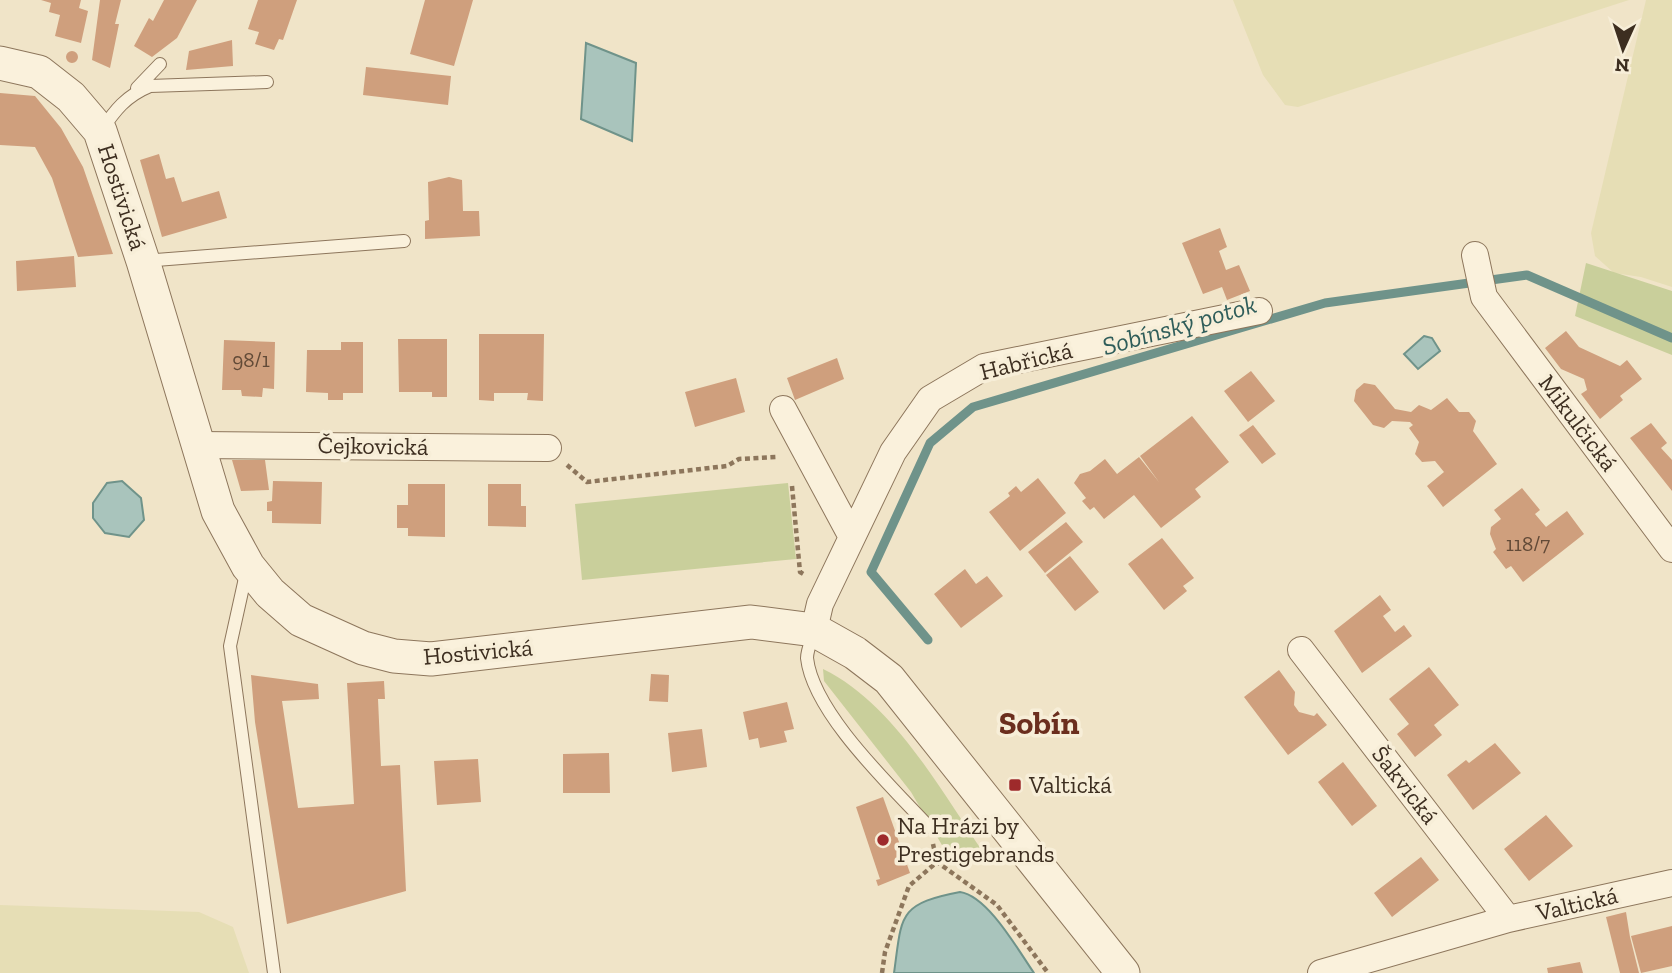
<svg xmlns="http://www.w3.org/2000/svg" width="1672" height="973" viewBox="0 0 1672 973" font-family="'Zilla Slab',serif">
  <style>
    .farmland { fill: #e6deb5 }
    .green { fill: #c9cf9b }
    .water { fill: #a9c4bc; stroke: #6f938a; stroke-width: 2 }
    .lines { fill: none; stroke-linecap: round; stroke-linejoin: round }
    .stream { stroke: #6f938a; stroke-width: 9 }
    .building { fill: #cf9f7d }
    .service-casing { stroke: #8d765c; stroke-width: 14 }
    .minor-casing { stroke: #8d765c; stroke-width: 28 }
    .tertiary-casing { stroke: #8d765c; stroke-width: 35 }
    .path { stroke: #8d765c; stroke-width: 4.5; stroke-dasharray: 5 3.5; stroke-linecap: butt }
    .service { stroke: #faf1dc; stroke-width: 12 }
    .minor { stroke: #faf1dc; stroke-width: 26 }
    .tertiary { stroke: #faf1dc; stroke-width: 33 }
    .poi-dot { fill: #9e2a2b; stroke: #f7eed8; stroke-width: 2.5 }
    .labels { text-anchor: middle; stroke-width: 7; stroke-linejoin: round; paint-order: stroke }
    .number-label { font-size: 21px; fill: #624a37 }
    .street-label { font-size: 24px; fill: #3d2e20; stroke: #f7eed8 }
    .poi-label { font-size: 24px; fill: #3d2e20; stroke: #f7eed8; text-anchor: start }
    .water-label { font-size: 26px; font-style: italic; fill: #2f5d5a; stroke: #f7eed8 }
    .district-label { font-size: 32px; font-weight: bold; fill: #6b2e1e; stroke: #f7eed8 }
  </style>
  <rect width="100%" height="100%" fill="#f0e4c8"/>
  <!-- farmland -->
  <path class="farmland" d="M1233 0H1629L1298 107 1285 105 1263 75Z
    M1646 0H1672V287L1641 277 1614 273 1595 256 1591 233Z
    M0 905 199 912 233 927 249 973H0Z"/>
  <!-- green -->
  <path class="green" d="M1586 263 1672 291V355L1575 316Z
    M788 483 796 559 582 580 575 504Z
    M823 669C893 703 940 789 983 852L971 865 953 864 911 792 824 681Z"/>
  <!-- water -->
  <path class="water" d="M586 43 636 63 632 141 581 119Z
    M1424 336 1432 338 1440 351 1418 369 1404 354Z
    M122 481 141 498 144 520 129 537 105 533 93 518V503L107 483Z
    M960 892C988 896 1018 950 1034 973H894C902 916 897 904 960 892Z"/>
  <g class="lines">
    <!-- stream -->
    <path class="stream" d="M928 640 871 572 930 443 973 407 1325 303 1527 275 1672 338"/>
  </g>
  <!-- building -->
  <path class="building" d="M41 0H81L79 8 88 11 81 43 55 36 60 15 49 12 51 3Z
    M100 0H121L115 24H119L110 68 92 60Z
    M164 0H197L177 38 152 57 134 46 149 18 153 21Z
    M258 0H297L283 40 279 39 274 50 255 44 259 32 248 29Z
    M425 0H473L454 66 410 54Z
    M232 40 233 66 186 70 189 51Z
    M66 57a6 6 0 1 1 12 0a6 6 0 1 1-12 0Z
    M366 67 451 76 448 105 363 95Z
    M0 93 35 96 61 128 83 167 113 254 78 257 52 178 35 147 0 145Z
    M159 154 166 179 174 177 182 202 219 191 227 218 162 237 140 160Z
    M449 177 462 180 463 211H479L480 236 425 239V221L429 220 428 182Z
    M1220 228 1227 247 1219 251 1226 270 1239 265 1250 291 1227 300 1222 287 1203 294 1182 243Z
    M74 256 76 287 17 291 16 261Z
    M1566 331 1579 347 1620 366 1627 360 1642 379 1620 396 1623 400 1600 419 1581 394 1587 390 1584 379 1561 369 1545 348Z
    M479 334H544L543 401 527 400 528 393H494V401L479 400Z
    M398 339H447V397H432V392H399Z
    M224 340 275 342 274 389 263 388 262 397 242 396 241 390H222Z
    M341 342H363V393H343V400H328V393L306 392 307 350H341Z
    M837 358 844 379 795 400 787 378Z
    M1251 371 1275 401 1248 422 1224 391Z
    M736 378 745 412 695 427 685 392Z
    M1364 383 1375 385 1395 409 1411 412 1419 405 1431 410 1447 398 1459 412H1469L1476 421 1473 431 1497 464 1443 507 1427 486 1444 472 1435 461 1422 462 1415 454 1419 442 1409 428 1413 425 1410 422 1392 421 1384 428 1373 425 1354 401 1356 390Z
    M1192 416 1229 462 1195 489 1201 497 1161 528 1134 495 1104 519 1094 507 1090 510 1082 501 1086 498 1074 483 1080 474 1090 471 1105 459 1117 474 1139 457 1159 482 1140 456Z
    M1651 423 1667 443 1661 448 1672 460V491L1630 438Z
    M1253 425 1276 454 1262 464 1239 435Z
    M232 460H265L269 490 241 491Z
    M1038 478 1066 513 1020 551 989 512 1010 496 1008 493 1016 486 1021 492Z
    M273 481 322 482 321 524 272 523V511H267V502L272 501Z
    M408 484H445V537L408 536V528H397V505H408Z
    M488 484H521V506H526V527L488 526Z
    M1522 488 1540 510 1535 514 1546 527 1567 511 1584 534 1523 582 1511 566 1506 569 1493 552 1496 549 1490 534 1491 527 1501 519 1494 510Z
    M1066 522 1083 542 1045 573 1028 552Z
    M1162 538 1194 578 1183 586 1187 591 1164 610 1128 564Z
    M1070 556 1099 592 1075 611 1046 575Z
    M965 569 976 584 987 576 1003 596 961 628 934 594Z
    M1380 595 1391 610 1383 616 1395 632 1404 625 1412 636 1362 673 1334 631Z
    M1429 667 1459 705 1434 725 1442 735 1415 757 1397 734 1409 724 1389 699Z
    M1279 670 1295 692 1294 705 1299 712 1314 716 1317 713 1327 725 1288 755 1244 697Z
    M651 674 669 675 668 702 649 701Z
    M251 675 318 684 319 699 282 701 298 808 354 804 347 683 384 681 385 699H378L381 766 400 765 406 891 287 924 255 722Z
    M787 702 794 729 784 731 787 742 760 748 758 738 749 740 743 712Z
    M702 729 707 767 672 772 668 733Z
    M1495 743 1521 773 1473 810 1447 775 1466 760 1469 763Z
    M609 753 610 793H563V754Z
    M478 759 481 802 437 805 434 761Z
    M1343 762 1377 806 1352 826 1318 782Z
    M883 797 910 873 878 886 876 880 880 879 856 807Z
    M1546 815 1573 846 1529 881 1504 849Z
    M1421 857 1439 880 1392 917 1374 893Z
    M1626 912 1630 937 1639 973H1620L1606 917Z
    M1672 926V966L1641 973 1631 936Z
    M1580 962 1583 973H1548L1547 968Z"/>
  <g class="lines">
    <defs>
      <path id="service" d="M137 88 160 64
        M101 131C115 110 126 96 150 86L267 82
        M143 261 404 241
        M247 569 230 646 274 973
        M814 632C812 639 807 650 807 658 813 713 892 787 929 827"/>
      <path id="minor" d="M1475 255 1484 297 1672 549
        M783 409 852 537
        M198 445 548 448
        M814 630 820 604 893 452 930 399 984 367 1259 311
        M1301 650 1508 919
        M1321 973 1508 919 1672 883"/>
      <path id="tertiary" d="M0 63 39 72 71 97 100 131 143 261 218 511 248 566 270 593 301 620 363 648 394 656 431 659 751 622 814 630 855 653 889 679 1123 973"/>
    </defs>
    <!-- service casing -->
    <use href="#service" class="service-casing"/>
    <!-- minor casing -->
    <use href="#minor" class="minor-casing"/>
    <!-- tertiary casing -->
    <use href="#tertiary" class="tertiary-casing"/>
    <!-- path -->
    <path class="path" d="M567 465 587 482 727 466 739 459 776 457
      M792 486 800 572 805 575
      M933 844 937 862 997 905 1048 973
      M882 973 885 952 909 886 937 862"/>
    <!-- service -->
    <use href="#service" class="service"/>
    <!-- minor -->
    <use href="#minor" class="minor"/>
    <!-- tertiary -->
    <use href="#tertiary" class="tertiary"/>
  </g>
  <!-- markers -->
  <g class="poi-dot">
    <rect x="1008" y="778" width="14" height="14" rx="3.5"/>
    <circle cx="883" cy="840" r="7"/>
  </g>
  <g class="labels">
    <!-- number labels -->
    <g class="number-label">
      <text x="251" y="367">98/1</text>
      <text x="1528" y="551">118/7</text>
    </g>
    <!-- street labels -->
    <g class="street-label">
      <text transform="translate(122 197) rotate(72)" y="8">Hostivická</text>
      <text transform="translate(1026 361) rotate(-14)" y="8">Habřická</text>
      <text transform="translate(1578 423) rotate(53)" y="8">Mikulčická</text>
      <text transform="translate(373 446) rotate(1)" y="8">Čejkovická</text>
      <text transform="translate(478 652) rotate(-5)" y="8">Hostivická</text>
      <text transform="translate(1405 785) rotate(52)" y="8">Šakvická</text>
      <text transform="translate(1577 904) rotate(-13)" y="8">Valtická</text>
    </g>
    <!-- poi labels -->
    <g class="poi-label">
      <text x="1029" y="793">Valtická</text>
      <text x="897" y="834">Na Hrázi by<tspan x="897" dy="28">Prestigebrands</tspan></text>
    </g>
    <!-- water labels -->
    <g class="water-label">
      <text transform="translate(1179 325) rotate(-16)" y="9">Sobínský potok</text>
    </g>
    <!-- district labels -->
    <g class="district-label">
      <text x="1039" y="734">Sobín</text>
    </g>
  </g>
  <!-- north arrow -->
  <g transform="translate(1623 49) rotate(183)" stroke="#f7eed8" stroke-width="5" paint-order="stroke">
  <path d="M0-5L12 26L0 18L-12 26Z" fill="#3d2e20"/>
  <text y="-10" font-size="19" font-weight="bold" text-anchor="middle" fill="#3d2e20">N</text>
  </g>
</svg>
